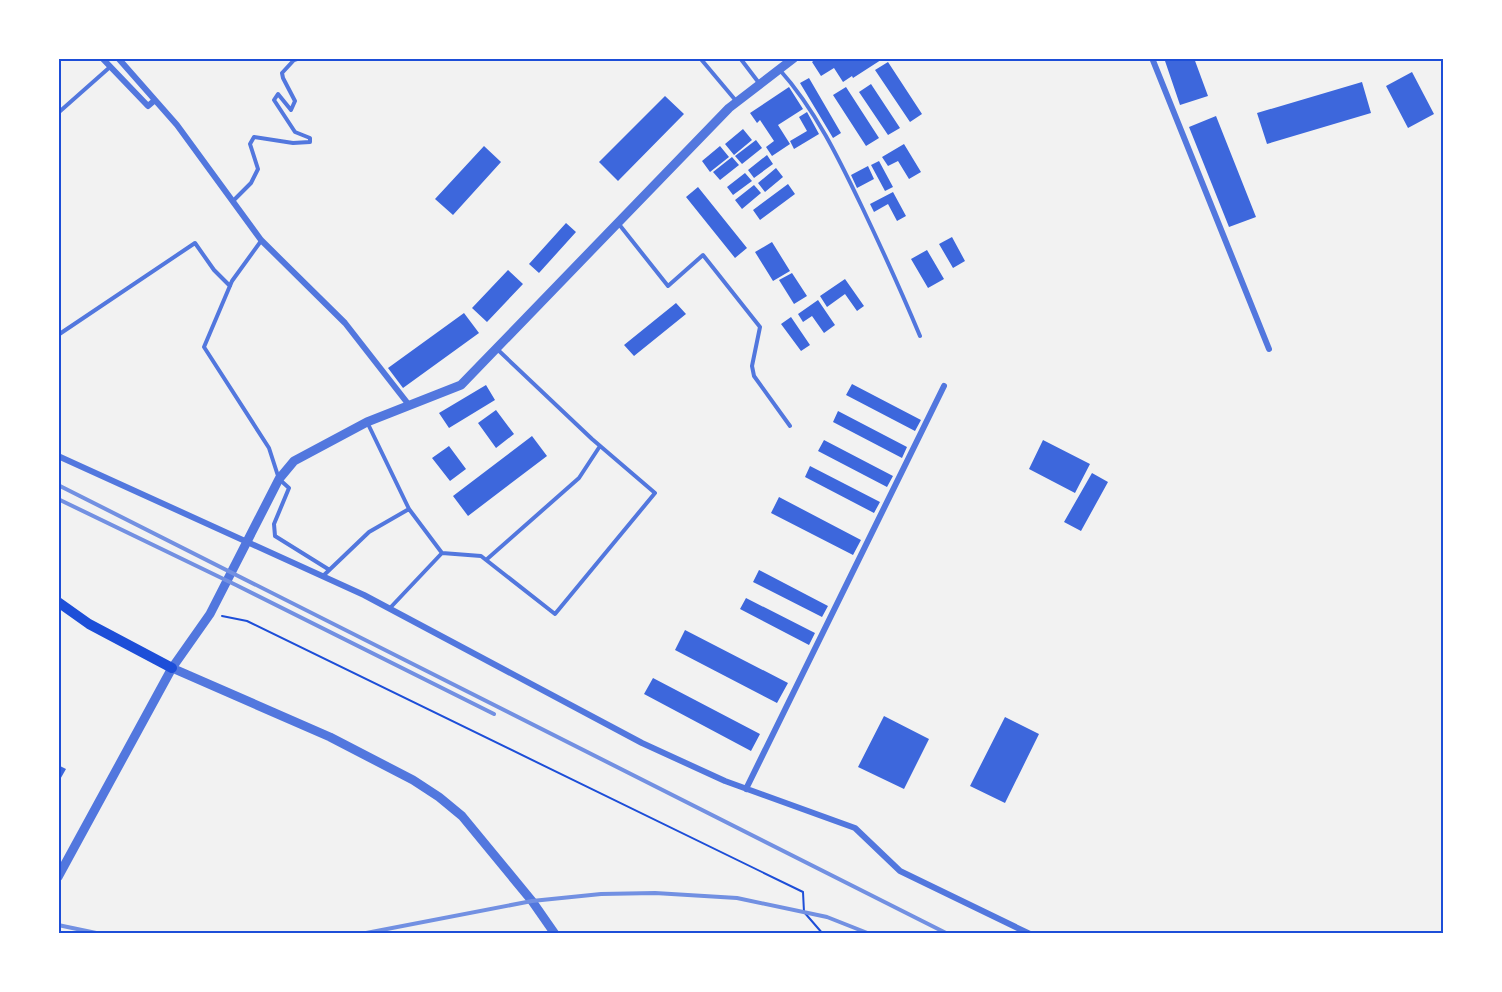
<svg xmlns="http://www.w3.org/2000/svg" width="1502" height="992" viewBox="0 0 1502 992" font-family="Lato,sans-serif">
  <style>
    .building { fill: #3d67dc }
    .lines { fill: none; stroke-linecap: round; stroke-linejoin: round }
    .path { stroke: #1d4ed8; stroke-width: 2 }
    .service { stroke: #5277de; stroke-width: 4 }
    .minor { stroke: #5277de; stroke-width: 6 }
    .tertiary { stroke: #5277de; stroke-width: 9 }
    .secondary { stroke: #1d4ed8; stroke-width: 10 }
    .rail { stroke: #7290e2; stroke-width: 4 }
    .neatline { fill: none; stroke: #1d4ed8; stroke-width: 2 }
  </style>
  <rect width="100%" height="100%" fill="#f2f2f2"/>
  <!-- building -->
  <path class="building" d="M817 58H884L853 78 852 76 843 82 834 68 821 76 812 62Z
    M1164 58H1194L1208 96 1180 105Z
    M888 62 922 114 910 122 875 70Z
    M1412 72 1434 114 1408 128 1386 86Z
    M809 78 841 133 833 138 800 83Z
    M1362 82 1371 113 1267 144 1257 113Z
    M871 84 900 128 888 135 859 92Z
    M789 87 803 109 778 125 790 144 772 156 766 147 774 141 760 120 757 123 750 113Z
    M846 87 879 138 866 146 833 95Z
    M665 96 684 114 618 181 599 162Z
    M807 112 819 134 794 149 790 141 807 131 799 117Z
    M1216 116 1256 217 1229 227 1189 127Z
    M743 129 752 140 734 155 725 144Z
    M756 140 762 148 742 164 735 156Z
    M904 144 921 172 909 179 898 161 888 166 882 157Z
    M484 146 501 162 453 215 435 199Z
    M720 146 729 157 710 172 702 161Z
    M767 155 773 164 754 178 748 170Z
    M732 157 739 165 720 180 713 172Z
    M879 161 893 187 885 191 871 165Z
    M868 166 874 179 857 188 851 175Z
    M776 168 783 177 765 192 758 183Z
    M745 173 752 181 733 195 727 187Z
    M788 184 795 194 760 220 753 210Z
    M754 185 761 193 742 209 735 200Z
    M698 187 747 248 735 258 686 197Z
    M893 192 906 216 897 221 888 204 874 212 870 204Z
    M566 223 576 232 539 273 529 264Z
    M952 237 965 261 953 268 939 244Z
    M772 242 790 271 773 281 755 252Z
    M927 250 944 279 928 288 911 259Z
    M508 270 523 284 487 322 472 308Z
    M792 273 807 296 794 304 779 280Z
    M845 279 864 306 857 311 845 294 827 307 820 296Z
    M818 300 835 325 824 333 812 316 803 322 798 314Z
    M676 303 686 314 634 356 624 345Z
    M464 313 479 333 403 388 388 368Z
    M791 317 810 345 801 351 781 324Z
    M852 384 921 420 915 431 846 395Z
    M486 385 495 400 449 428 439 413Z
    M496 410 514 434 496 448 478 423Z
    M838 411 907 447 902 458 833 422Z
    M532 436 547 456 468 516 453 496Z
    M824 440 893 476 887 487 818 451Z
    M1043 440 1090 464 1075 493 1029 469Z
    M449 446 466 469 450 481 432 458Z
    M810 466 880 502 874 513 805 477Z
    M1092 473 1108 482 1081 531 1064 522Z
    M779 497 861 540 853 555 771 513Z
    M759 570 828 606 822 617 753 582Z
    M746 598 815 633 809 645 740 609Z
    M685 630 788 683 777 703 675 650Z
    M653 678 760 734 751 751 644 694Z
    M884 716 929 739 904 789 858 767Z
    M1005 717 1039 734 1005 803 970 786Z
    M58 765 66 769 58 783Z"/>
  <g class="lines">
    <!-- path -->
    <path class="path" d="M222 616 247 621 803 892 804 912 823 934"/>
    <!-- service -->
    <path class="service" d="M700 58 737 102
      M740 58 759 83
      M779 69C815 109 839 159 862 207 882 249 902 293 920 336
      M58 113 110 67
      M233 201 251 183 258 169 250 144 254 137 293 143 310 142V138L295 132 274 100 278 94 291 110 295 101 283 78 282 73 294 60 300 58
      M618 223 668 286 703 255 760 327 752 366 754 376 790 426
      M261 241 232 281 204 347 269 448 279 479 289 488 274 524 275 536 328 569
      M58 335 195 243 214 270 230 286
      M368 424 409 509 442 553
      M486 560 579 478 600 446
      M323 576 369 532 409 509
      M390 608 442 553 481 556 555 614 655 493 592 439 497 349"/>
    <!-- minor -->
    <path class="minor" d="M102 58 148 106 155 100
      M118 58 177 125 261 240 345 323 409 405
      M1152 58 1269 349
      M58 456 364 595 642 743 725 781 855 828 900 871 1030 934
      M746 789 944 386"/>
    <!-- tertiary -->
    <path class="tertiary" d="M172 668 330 737 413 780 439 797 462 816 532 901 555 934
      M58 877 172 668 210 614 279 479 294 461 367 422 461 385 729 108 794 58"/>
    <!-- secondary -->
    <path class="secondary" d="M58 602 89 624 172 668"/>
    <!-- rail -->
    <path class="rail" d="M58 485 948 934
      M58 499 236 585 494 714
      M58 925 101 934
      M361 934 532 901 601 894 655 893 737 898 827 917 870 934"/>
  </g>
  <!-- border -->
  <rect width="1502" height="992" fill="none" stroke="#ffffff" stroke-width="120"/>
  <rect x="60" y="60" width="1382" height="872" class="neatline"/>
</svg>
